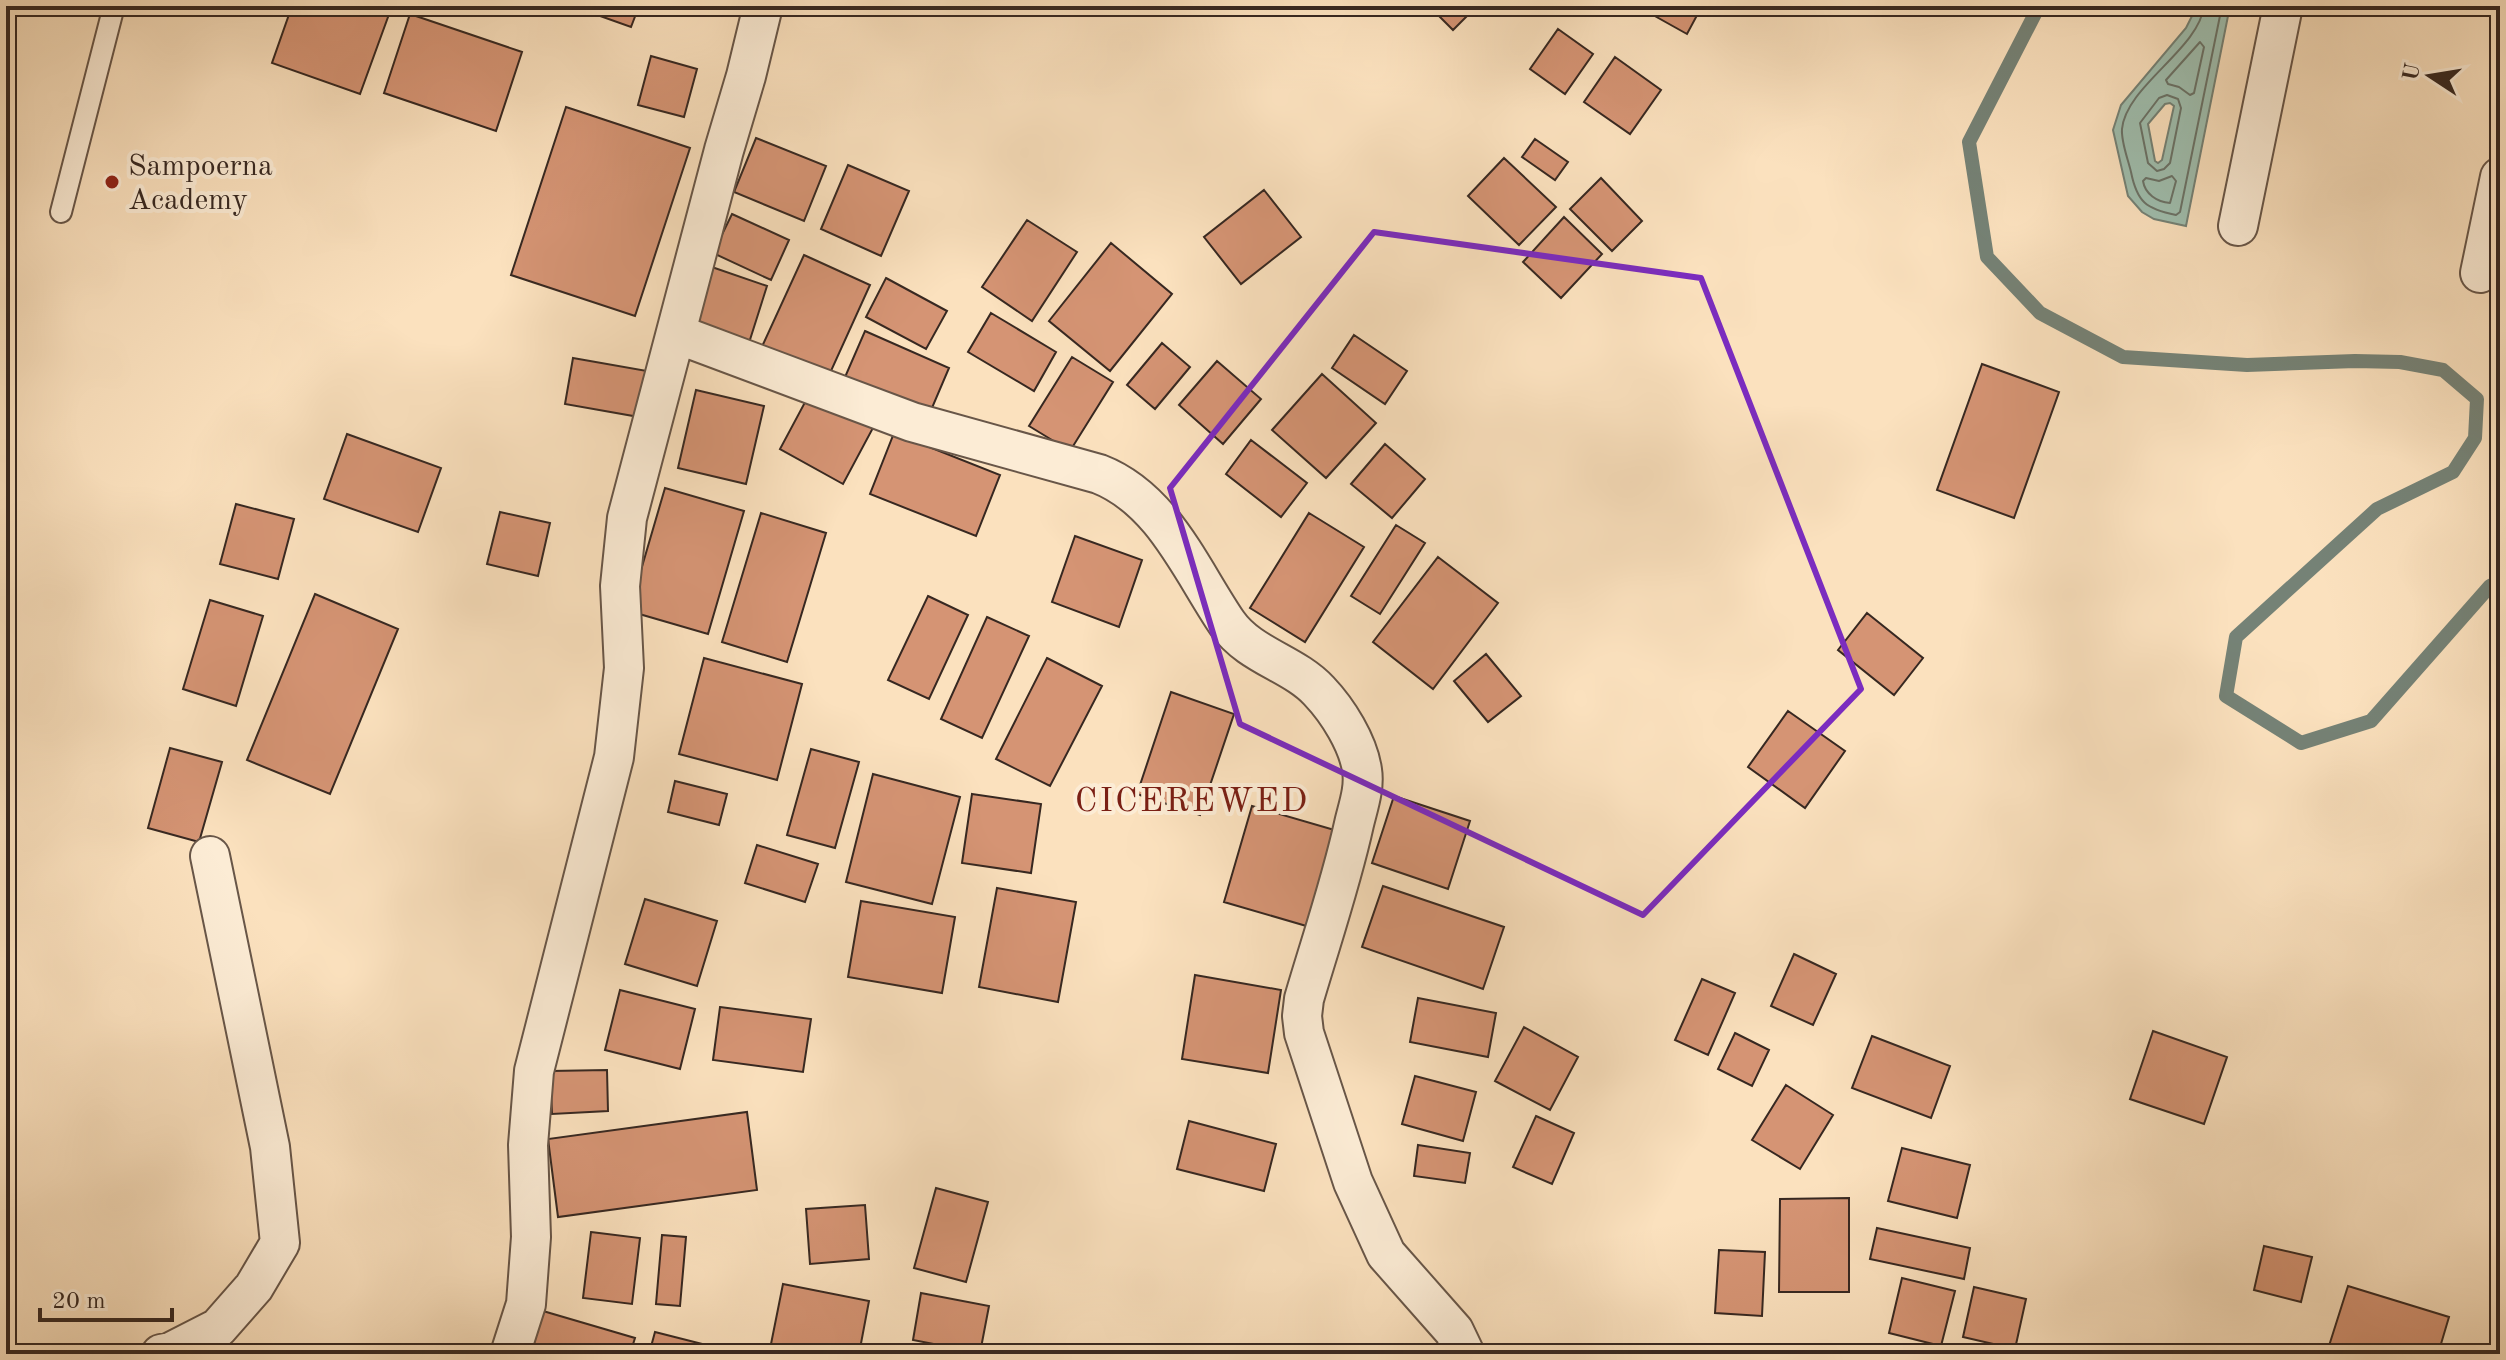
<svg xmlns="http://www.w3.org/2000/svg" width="2506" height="1360" viewBox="0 0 2506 1360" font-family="'Old Standard TT',serif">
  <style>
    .water { fill: #9fbeae; stroke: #758276; stroke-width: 2; fill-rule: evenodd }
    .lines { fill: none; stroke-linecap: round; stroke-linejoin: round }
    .shore { stroke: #6b7368; stroke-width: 2 }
    .stream { stroke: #758276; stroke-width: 14 }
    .building { fill: #d59474; stroke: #372821; stroke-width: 2 }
    .service-casing { stroke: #685648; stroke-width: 24 }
    .minor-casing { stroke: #685648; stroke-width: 42 }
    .service { stroke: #fcecd5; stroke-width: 20 }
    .minor { stroke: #fcecd5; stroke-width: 38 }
    .marked { fill: none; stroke: #7b2cbf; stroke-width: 6; stroke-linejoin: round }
    .poi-dot { fill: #8f2418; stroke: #fcecd5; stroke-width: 3 }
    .labels { text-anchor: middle; stroke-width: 8; stroke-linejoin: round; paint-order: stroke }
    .poi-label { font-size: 30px; fill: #372821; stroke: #fcecd5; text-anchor: start }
    .quarter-label { font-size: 34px; letter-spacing: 2px; fill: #7a1f14; stroke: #fcecd5 }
  </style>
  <rect width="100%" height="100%" fill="#fbe1be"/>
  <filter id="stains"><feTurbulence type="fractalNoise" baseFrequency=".0025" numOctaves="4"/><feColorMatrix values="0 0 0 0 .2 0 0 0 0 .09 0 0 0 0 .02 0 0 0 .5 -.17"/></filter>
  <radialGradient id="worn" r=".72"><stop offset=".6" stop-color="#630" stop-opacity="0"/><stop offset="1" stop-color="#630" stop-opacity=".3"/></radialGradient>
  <!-- water -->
  <path class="water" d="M2197 6H2230L2186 226 2154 219 2142 212 2128 196 2113 130 2121 105 2186 28ZM2170 103 2174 106 2162 160 2158 163 2155 161 2148 124 2165 104Z"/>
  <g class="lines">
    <!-- shore -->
    <path class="shore" d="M2204 6C2199 49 2126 86 2122 129 2121 142 2128 159 2131 172 2137 202 2146 209 2176 215L2180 212 2222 6
      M2200 42 2204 47 2194 93 2190 95 2179 87 2168 84 2166 80Z
      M2167 95 2178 99 2181 108 2170 163 2164 169 2157 171 2148 163 2140 123 2159 98Z
      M2172 176 2176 181 2170 203C2157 202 2145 194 2143 181L2146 178 2159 181Z"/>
    <!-- stream -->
    <path class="stream" d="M2039 6 1969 142 1987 257 2040 313 2123 357 2247 365 2355 361 2400 362 2443 370 2477 399 2475 438 2453 472 2377 509 2236 637 2226 696 2301 743 2371 721 2490 586 2500 581"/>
  </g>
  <!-- building -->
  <path class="building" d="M292 6H392L360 94 272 63Z
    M572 6H639L631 27Z
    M1429 6H1477L1453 30Z
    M1637 6H1702L1687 34Z
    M410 14 522 52 496 131 384 93Z
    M1558 29 1593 54 1565 94 1530 69Z
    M651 56 697 69 684 117 638 105Z
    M1615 57 1661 90 1630 134 1584 102Z
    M566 107 690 148 635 316 511 275Z
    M756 138 826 166 804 221 734 192Z
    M1535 139 1568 162 1555 180 1522 157Z
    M1504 158 1556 207 1519 245 1468 196Z
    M848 165 909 191 881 256 821 229Z
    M1601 178 1642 221 1612 251 1570 209Z
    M1264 190 1301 237 1241 284 1204 237Z
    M732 214 789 240 771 280 713 253Z
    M1564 217 1602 254 1561 298 1523 262Z
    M1027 220 1077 252 1032 321 982 287Z
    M1111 243 1172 294 1110 371 1049 321Z
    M804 255 870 285 826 382 760 351Z
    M706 265 767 286 748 346 687 325Z
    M886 278 947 311 926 349 866 317Z
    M991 313 1056 352 1034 391 968 352Z
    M865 331 949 368 926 422 842 384Z
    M1354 335 1407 371 1385 404 1332 368Z
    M1162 343 1190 367 1155 409 1127 385Z
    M1072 357 1113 382 1070 451 1029 426Z
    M573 358 647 371 639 417 565 404Z
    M1217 361 1261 399 1223 444 1179 405Z
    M1982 364 2059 392 2014 518 1937 490Z
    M1322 374 1376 423 1326 478 1272 430Z
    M696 390 764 406 746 484 678 468Z
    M811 391 874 426 843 484 780 449Z
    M894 433 1000 475 976 536 870 494Z
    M347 434 441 468 418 532 324 499Z
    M1251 440 1307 483 1281 517 1226 474Z
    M1385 444 1425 479 1392 518 1351 484Z
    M665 488 744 511 708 634 629 611Z
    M236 504 294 519 278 579 220 564Z
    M500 512 550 523 538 576 487 564Z
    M761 513 826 533 787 662 722 642Z
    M1309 513 1364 547 1305 642 1250 608Z
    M1396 525 1425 543 1380 614 1351 596Z
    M1075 536 1142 560 1119 627 1052 602Z
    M1438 557 1498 603 1433 689 1373 642Z
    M315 594 398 629 330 794 247 760Z
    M928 596 968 615 929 699 888 680Z
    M210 600 263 616 236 706 183 689Z
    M1867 613 1923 658 1894 695 1838 650Z
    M987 617 1029 636 982 738 941 719Z
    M1486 654 1521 696 1488 722 1454 681Z
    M704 658 802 684 777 780 679 754Z
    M1047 658 1102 686 1050 786 996 759Z
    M1171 692 1234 714 1200 815 1137 794Z
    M1788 711 1845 751 1805 808 1748 767Z
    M170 748 222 762 199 842 148 828Z
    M811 749 859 762 835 848 787 835Z
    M873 774 960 797 932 904 846 882Z
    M675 781 727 794 719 825 668 812Z
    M972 794 1041 804 1031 873 962 863Z
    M1394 796 1470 821 1448 889 1372 863Z
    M1252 806 1348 834 1320 930 1224 902Z
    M757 845 818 864 805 902 745 883Z
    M1383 886 1504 927 1483 989 1362 947Z
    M997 888 1076 902 1058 1002 979 987Z
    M645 899 717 921 697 986 625 964Z
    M861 901 955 917 942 993 848 977Z
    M1794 954 1836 974 1813 1025 1771 1006Z
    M1195 975 1281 990 1268 1073 1182 1059Z
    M1702 979 1735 993 1708 1055 1675 1040Z
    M620 990 695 1009 680 1069 605 1050Z
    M1418 998 1496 1013 1488 1057 1410 1042Z
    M720 1007 811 1019 803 1072 713 1060Z
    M1524 1027 1578 1057 1550 1110 1495 1081Z
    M2153 1031 2227 1057 2204 1124 2130 1099Z
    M1735 1033 1769 1050 1752 1086 1718 1069Z
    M1872 1036 1950 1066 1931 1118 1852 1088Z
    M607 1070 608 1111 552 1114 550 1071Z
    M1415 1076 1476 1092 1463 1141 1402 1124Z
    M1786 1085 1833 1115 1800 1169 1752 1140Z
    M747 1112 757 1190 558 1217 548 1139Z
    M1536 1116 1574 1133 1552 1184 1513 1167Z
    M1189 1121 1276 1144 1264 1191 1177 1169Z
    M1418 1145 1470 1153 1465 1183 1414 1176Z
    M1902 1148 1970 1165 1957 1218 1888 1201Z
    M936 1188 988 1202 966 1282 914 1268Z
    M1849 1198V1292H1779L1780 1199Z
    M865 1205 869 1259 810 1264 806 1209Z
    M1877 1228 1970 1248 1964 1279 1870 1259Z
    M591 1232 640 1238 632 1304 583 1298Z
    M662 1235 686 1237 680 1306 656 1304Z
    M2264 1246 2312 1257 2301 1302 2254 1290Z
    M1719 1250 1765 1252 1762 1316 1715 1313Z
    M1902 1278 1955 1291 1941 1346 1889 1333Z
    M783 1284 869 1301 859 1354H769Z
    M2348 1286 2449 1317 2438 1354H2345L2328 1349Z
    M1974 1287 2026 1299 2015 1349 1963 1337Z
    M921 1293 989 1306 980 1353 913 1340Z
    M543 1311 635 1338 630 1354H531Z
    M655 1332 722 1349 721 1354H649Z"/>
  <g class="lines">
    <defs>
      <path id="service" d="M61 212 114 6"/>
      <path id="minor" d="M2238 226 2283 6
        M2480 273 2500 177
        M677 334 912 422 1099 474C1163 499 1191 570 1227 623 1250 656 1293 663 1319 691 1338 711 1358 743 1362 770 1365 788 1358 807 1354 824 1341 883 1321 941 1304 999L1302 1016 1304 1033 1353 1182 1386 1254 1454 1331 1465 1354
        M161 1354 171 1352 218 1328 254 1287 280 1243 270 1147 210 856
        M510 1354 526 1304 531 1237 528 1145 534 1071 614 757 624 668 620 586 627 518 724 150 746 76 763 6"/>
    </defs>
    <!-- service casing -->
    <use href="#service" class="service-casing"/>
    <!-- minor casing -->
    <use href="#minor" class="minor-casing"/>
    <!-- service -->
    <use href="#service" class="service"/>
    <!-- minor -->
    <use href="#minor" class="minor"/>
  </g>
  <!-- marked area -->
  <path class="marked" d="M1374 232 1701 278 1861 689 1643 915 1240 724 1170 488Z"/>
  <!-- markers -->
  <circle class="poi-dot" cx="112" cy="182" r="8"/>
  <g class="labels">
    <!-- poi labels -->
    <g class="poi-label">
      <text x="128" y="175">Sampoerna<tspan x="128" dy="34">Academy</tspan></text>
    </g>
    <!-- quarter labels -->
    <g class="quarter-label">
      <text x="1192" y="811">CICEREWED</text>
    </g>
  </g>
  <!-- margin -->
  <rect width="2506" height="1360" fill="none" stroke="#fbe1be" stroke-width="32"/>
  <rect x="8" y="8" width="2490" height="1344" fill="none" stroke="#372821" stroke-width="4"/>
  <rect x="16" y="16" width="2474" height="1328" fill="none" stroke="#372821" stroke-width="2"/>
  <!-- north arrow -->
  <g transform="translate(2430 76) rotate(282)" stroke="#fcecd5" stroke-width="6" paint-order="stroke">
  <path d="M0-6L14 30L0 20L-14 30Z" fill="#372821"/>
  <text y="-12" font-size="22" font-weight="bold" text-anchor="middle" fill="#372821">U</text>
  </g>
  <!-- scale -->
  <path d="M40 1308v12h132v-12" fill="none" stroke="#372821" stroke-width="4"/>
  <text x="52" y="1308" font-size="24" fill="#372821" stroke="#fcecd5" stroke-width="6" paint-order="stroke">20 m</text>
  <rect width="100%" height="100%" filter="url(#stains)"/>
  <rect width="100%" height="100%" fill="url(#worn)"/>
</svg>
